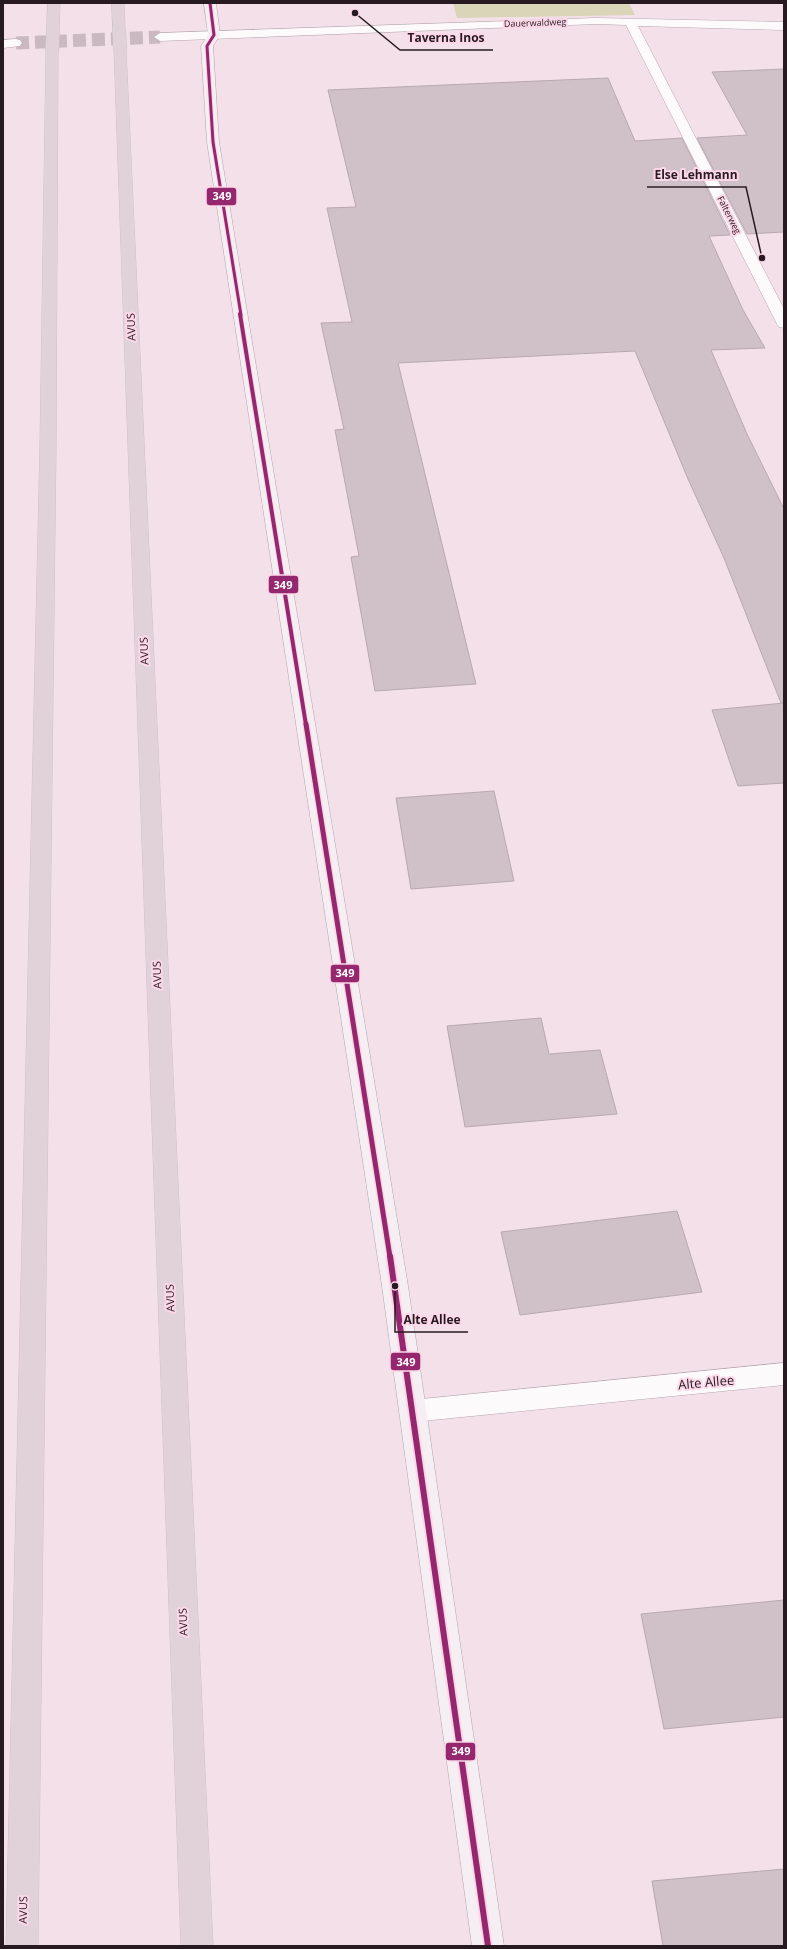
<svg xmlns="http://www.w3.org/2000/svg" width="787" height="1949" viewBox="0 0 787 1949" font-family="'Open Sans',sans-serif">
  <style>
    .green { fill: #dad5b9 }
    .building { fill: #d0c1c8; stroke: #b8a8af }
    .lines { fill: none; stroke-linecap: round; stroke-linejoin: round }
    .street-tunnel { stroke: #cbb9c1; stroke-width: 13; stroke-dasharray: 13 6; stroke-linecap: butt }
    .street-casing { stroke: #b3a4ab; stroke-width: 1 }
    .secondary-casing { stroke: #b3a4ab; stroke-width: 1 }
    .highway-casing { stroke: #ccc2c6; stroke-width: 1 }
    .street { fill: #fdfafc; fill-rule: evenodd }
    .secondary { fill: #f5eef2; fill-rule: evenodd }
    .highway { fill: #e1d2da; fill-rule: evenodd }
    .highway-bridge-casing { stroke: #ccc2c6; stroke-width: 14; stroke-linecap: butt }
    .highway-bridge { stroke: #e1d2da; stroke-width: 13 }
    .bus-1-far3-casing { stroke: #fcd8e8; stroke-width: 5 }
    .bus-1-far2-casing { stroke: #fcd8e8; stroke-width: 6 }
    .bus-1-far1-casing { stroke: #fcd8e8; stroke-width: 8 }
    .bus-1-casing { stroke: #fcd8e8; stroke-width: 10 }
    .bus-1-far3 { stroke: #95276e; stroke-width: 3 }
    .bus-1-far2 { stroke: #95276e; stroke-width: 4 }
    .bus-1-far1 { stroke: #95276e; stroke-width: 5 }
    .bus-1 { stroke: #95276e; stroke-width: 6 }
    .labels { text-anchor: middle; stroke-width: 4; stroke-linejoin: round; paint-order: stroke }
    .far-street-label { font-size: 9px; fill: #271b21; stroke: #fcd8e8 }
    .street-label { font-size: 11px; fill: #271b21; stroke: #fcd8e8 }
    .near-street-label { font-size: 13px; fill: #271b21; stroke: #fcd8e8 }
    .leader { fill: none; stroke: #271b21; stroke-width: 1.5 }
    .callout-dot { fill: #271b21; stroke: #fcd8e8; stroke-width: 1.5 }
    .callout-label { font-size: 12px; text-anchor: middle; font-weight: bold; fill: #271b21; stroke: #fcd8e8; stroke-width: 4; stroke-linejoin: round; paint-order: stroke }
    .line-badge { stroke: #fcd8e8; stroke-width: 1.5 }
    .badge-label { font-size: 11px; text-anchor: middle; font-weight: bold; fill: #fff }
  </style>
  <rect width="100%" height="100%" fill="#f4e0e9"/>
  <!-- green -->
  <path class="green" d="M453 3H629L635 15 457 18Z"/>
  <!-- building -->
  <path class="building" d="M784 69V232L747 234 697 138 747 135 712 72Z
    M608 78 635 141 682 138 730 235 709 236 743 310 765 348 711 350 747 434 784 509V702L781 703 724 558 688 479 635 351 398 363 476 684 375 691 351 557 359 556 335 430 344 429 321 323 352 322 327 208 356 207 328 90Z
    M784 703V783L738 786 712 710Z
    M494 791 514 881 411 889 396 798Z
    M541 1018 549 1054 600 1050 617 1114 465 1127 447 1026Z
    M677 1211 702 1292 520 1315 501 1232Z
    M784 1600V1717L664 1729 641 1614Z
    M784 1869V1946H663L652 1881Z"/>
  <g class="lines">
    <!-- street-tunnel -->
    <path class="street-tunnel" d="M16 43 160 37"/>
    <defs>
      <path id="street" d="M596 18 784 22V30L638 26 784 309V328L779 327 777 324 626 25 596 24 160 41 154 37 160 33Z
        M16 39 20 40 22 43 20 46 3 48V40Z
        M784 1363V1385L412 1422 403 1419 399 1411 403 1403 412 1400Z"/>
      <path id="secondary" d="M204 3H216L220 35 213 46 219 142 408 1286 504 1946H472L382 1286 207 142 201 46 208 35Z"/>
      <path id="highway" d="M48 3H60L59 31 53 35 47 31Z
        M112 3H124L125 29 123 31H115L113 29Z
        M120 45 126 49 213 1946H181L114 49Z
        M52 48 58 52 56 445 38 1946H6L40 445 46 52Z"/>
    </defs>
    <!-- street casing -->
    <use href="#street" class="street-casing"/>
    <!-- secondary casing -->
    <use href="#secondary" class="secondary-casing"/>
    <!-- highway casing -->
    <use href="#highway" class="highway-casing"/>
    <!-- street -->
    <use href="#street" class="street"/>
    <!-- secondary -->
    <use href="#secondary" class="secondary"/>
    <!-- highway -->
    <use href="#highway" class="highway"/>
    <defs>
      <path id="highway-bridge" d="M119 29 120 49
        M52 52 53 31"/>
    </defs>
    <!-- highway-bridge casing -->
    <use href="#highway-bridge" class="highway-bridge-casing"/>
    <!-- highway-bridge -->
    <use href="#highway-bridge" class="highway-bridge"/>
    <defs>
      <path id="bus-1-far3" d="M210 3 214 35 207 46 213 142 241 315"/>
      <path id="bus-1-far2" d="M240 314 306 725"/>
      <path id="bus-1-far1" d="M306 724 390 1257"/>
      <path id="bus-1" d="M390 1256 488 1946"/>
    </defs>
    <!-- bus-1-far3 casing -->
    <use href="#bus-1-far3" class="bus-1-far3-casing"/>
    <!-- bus-1-far2 casing -->
    <use href="#bus-1-far2" class="bus-1-far2-casing"/>
    <!-- bus-1-far1 casing -->
    <use href="#bus-1-far1" class="bus-1-far1-casing"/>
    <!-- bus-1 casing -->
    <use href="#bus-1" class="bus-1-casing"/>
    <!-- bus-1-far3 -->
    <use href="#bus-1-far3" class="bus-1-far3"/>
    <!-- bus-1-far2 -->
    <use href="#bus-1-far2" class="bus-1-far2"/>
    <!-- bus-1-far1 -->
    <use href="#bus-1-far1" class="bus-1-far1"/>
    <!-- bus-1 -->
    <use href="#bus-1" class="bus-1"/>
  </g>
  <g class="labels">
    <!-- far-street labels -->
    <g class="far-street-label">
      <text transform="translate(535 23) rotate(-2)" y="3">Dauerwaldweg</text>
      <text transform="translate(729 215) rotate(63)" y="3">Falterweg</text>
    </g>
    <!-- street labels -->
    <g class="street-label">
      <text transform="translate(131 327) rotate(-92)" y="4">AVUS</text>
      <text transform="translate(144 651) rotate(-92)" y="4">AVUS</text>
      <text transform="translate(157 975) rotate(-92)" y="4">AVUS</text>
      <text transform="translate(170 1298) rotate(-92)" y="4">AVUS</text>
      <text transform="translate(183 1622) rotate(-92)" y="4">AVUS</text>
      <text transform="translate(23 1910) rotate(-89)" y="4">AVUS</text>
    </g>
    <!-- near-street labels -->
    <g class="near-street-label">
      <text transform="translate(706 1382) rotate(-5)" y="5">Alte Allee</text>
    </g>
  </g>
  <!-- callouts -->
  <path class="leader" d="M355 13L400 50H493M762 258L746 187H647M395 1286L395 1332H468"/>
  <g class="callout-dot">
    <circle cx="355" cy="13" r="4"/>
    <circle cx="762" cy="258" r="4"/>
    <circle cx="395" cy="1286" r="4"/>
  </g>
  <g class="callout-label">
    <text x="446" y="42">Taverna Inos</text>
    <text x="696" y="179">Else Lehmann</text>
    <text x="432" y="1324">Alte Allee</text>
  </g>
  <g class="line-badge">
    <rect x="206" y="187" width="31" height="19" rx="4" fill="#95276e"/>
    <rect x="268" y="575" width="31" height="19" rx="4" fill="#95276e"/>
    <rect x="330" y="964" width="30" height="19" rx="4" fill="#95276e"/>
    <rect x="390" y="1352" width="31" height="19" rx="4" fill="#95276e"/>
    <rect x="445" y="1742" width="31" height="19" rx="4" fill="#95276e"/>
  </g>
  <g class="badge-label">
    <text x="222" y="200">349</text>
    <text x="283" y="589">349</text>
    <text x="345" y="977">349</text>
    <text x="406" y="1366">349</text>
    <text x="461" y="1755">349</text>
  </g>
  <!-- border -->
  <rect width="787" height="1949" fill="none" stroke="#271b21" stroke-width="8"/>
</svg>
